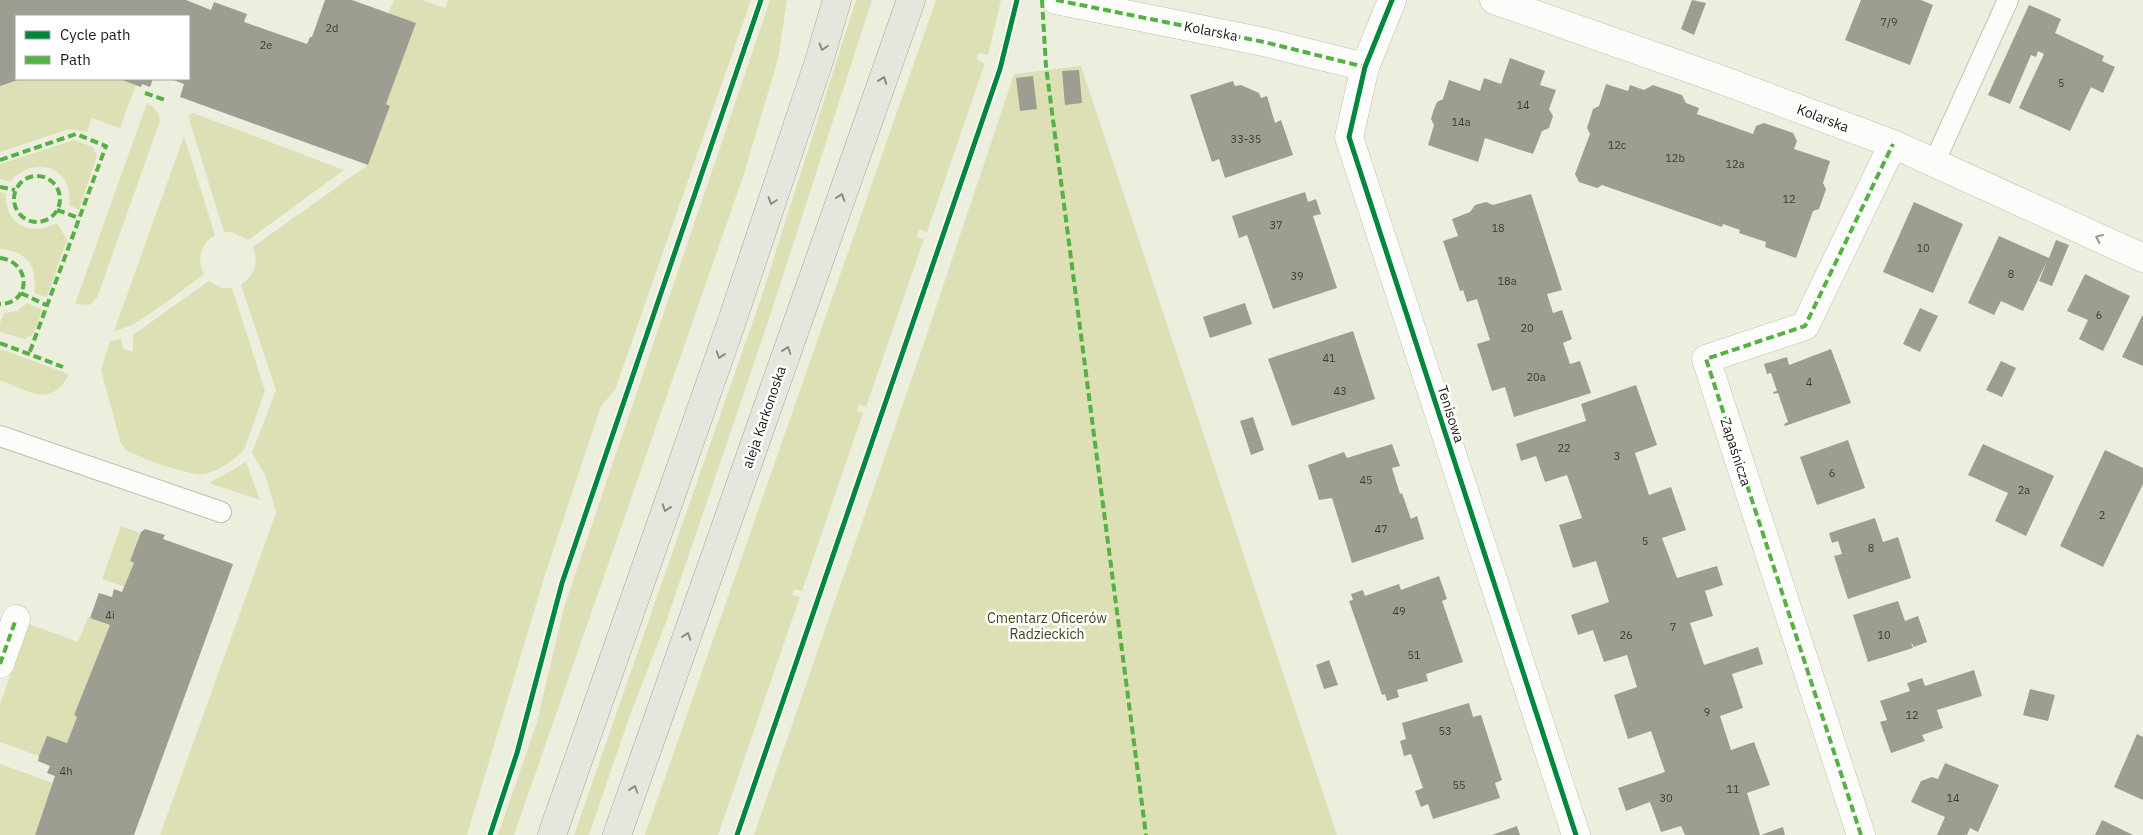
<svg xmlns="http://www.w3.org/2000/svg" width="2143" height="835" viewBox="0 0 2143 835" font-family="'IBM Plex Sans',sans-serif">
  <style>
    .green { fill: #dce0b4 }
    .building { fill: #9d9e91 }
    .lines { fill: none; stroke-linecap: round; stroke-linejoin: round }
    .service-casing { stroke: #bfc0b3; stroke-width: 22 }
    .minor-casing { stroke: #bfc0b3; stroke-width: 29 }
    .primary-casing { stroke: #a3a590; stroke-width: 29 }
    .service { stroke: #fcfdfa; stroke-width: 20 }
    .minor { stroke: #fcfdfa; stroke-width: 28 }
    .primary { stroke: #e5e6dd; stroke-width: 28 }
    .quiet { stroke: #55b144; stroke-width: 4; stroke-dasharray: 8 4; stroke-linecap: butt }
    .cycleway-casing { stroke: #fff; stroke-width: 8 }
    .cycleway { stroke: #00873e; stroke-width: 5 }
    .oneway { stroke: #8a8b81 }
    .oneway2 { stroke: #969791 }
    .labels { text-anchor: middle; stroke-width: 5; stroke-linejoin: round; paint-order: stroke }
    .number-label { font-size: 11px; fill: #3b3c31 }
    .street-label { font-size: 14px; fill: #1a1b11; stroke: #fff }
    .park-label { font-size: 14px; fill: #44461e; stroke: #fff }
  </style>
  <rect width="100%" height="100%" fill="#edefde"/>
  <!-- green -->
  <path class="green" d="M394 0H421L445 8 448 0H751L615 390 601 406 544 578 467 835H160L276 513 266 477 252 453 276 390 241 285C255 275 259 263 253 247L368 165 390 107 386 104 416 23 388 13Z
    M770 0H787L778 59 744 174 514 835H498L537 722 564 607Z
    M856 0H872L769 319 666 622 630 715 589 835H574L761 298Z
    M936 0H1001L988 55 978 53 977 60 985 63 927 232 919 230 917 237 924 239 866 407 859 404 857 411 863 413 802 591 794 589 792 595 800 597 718 835H645Z
    M1081 66 1337 835H754L923 346 1014 74Z
    M22 79H119L136 85 120 128 92 118 87 132 69 129 0 152V86Z
    M147 103C155 108 159 111 160 121L97 298 89 305 75 304Z
    M193 113 344 170 248 240 232 232H224L188 116Z
    M184 136 215 235C201 244 196 259 204 274 182 289 138 328 114 331Z
    M74 140 93 147 97 156 79 210 69 205C75 168 34 153 10 182L0 179V164Z
    M0 192 6 193C4 225 31 237 57 223L67 240 47 297 34 293C38 266 27 251 0 249Z
    M209 281 222 288H232L265 391 244 450C237 458 215 473 204 474 188 476 141 458 126 450L121 444 101 370 110 341 121 339 123 349 133 352V335Z
    M27 303 43 310 33 334 25 339 0 332V323L4 313 17 311Z
    M0 349 69 374C51 409 29 391 0 380Z
    M246 462 260 500 209 483Z
    M121 526 140 533 130 561 134 563 125 587 102 579Z
    M88 617 110 625 74 715 77 717 67 743 39 756 0 742V704L29 624 78 642Z
    M0 764 53 783 35 835H0Z"/>
  <!-- building -->
  <path class="building" d="M0 0H186L211 10 214 2 247 14 244 22 307 44 310 37H312L325 0H352L416 23 386 104 390 106 368 165 180 97 184 84 171 79H189V16H16V79H21L0 86Z
    M1692 0 1706 3 1694 35 1681 29Z
    M1861 0H1921L1933 5 1910 65 1845 40Z
    M2029 5 2061 19 2055 33 2104 56 2102 61 2115 67 2103 93 2091 87 2070 131 2019 108 2044 54 2038 51 2036 57 2031 55 2010 104 1988 95Z
    M1510 58 1545 71 1540 85 1556 90 1549 109 1553 116 1549 128 1542 131 1533 154 1485 138 1478 162 1428 145 1434 125 1431 119 1434 109 1437 102 1443 99 1449 80 1480 91 1484 78 1501 84Z
    M1079 70 1082 103 1065 105 1062 71Z
    M1033 76 1037 109 1020 111 1016 78Z
    M119 79H153L150 87 142 84 141 87Z
    M1233 81 1235 86 1241 85 1259 93 1261 98 1267 96 1275 123 1281 120 1293 155 1225 178 1219 159 1212 162 1190 95Z
    M1606 84 1628 91 1630 85 1644 90 1653 85 1682 95 1686 103 1699 108 1697 114 1753 134 1756 126 1764 123 1793 133 1797 141 1794 149 1830 161 1823 183 1826 189 1819 209 1813 211 1796 258 1765 247 1766 242 1739 233 1740 230 1723 224 1722 227 1602 185 1597 188 1579 182 1575 174 1590 134 1587 128 1593 109 1599 106Z
    M1305 192 1308 202 1316 199 1321 214 1313 216 1337 288 1273 309 1247 235 1239 238 1232 216Z
    M1531 194 1562 290 1547 294 1553 313 1562 310 1572 339 1563 343 1570 364 1580 361 1591 393 1514 417 1505 387 1492 391 1477 344 1490 340 1477 299 1467 302 1463 290 1460 291 1443 241 1458 236 1452 219 1470 212 1475 205 1486 202 1493 205Z
    M1914 202 1963 224 1933 293 1883 272Z
    M1999 236 2049 258 2056 240 2069 245 2052 286 2039 281 2047 261 2023 311 2001 301 1994 315 1968 303Z
    M2085 274 2130 296 2103 351 2079 339 2088 320 2067 311Z
    M1245 303 1252 324 1210 338 1203 317Z
    M1920 308 1938 316 1920 352 1903 344Z
    M2142 316H2143V366L2122 357Z
    M1353 331 1375 399 1292 426 1268 359Z
    M1831 349 1851 403 1785 426 1784 424 1788 422 1778 393 1774 394 1773 392 1777 391 1771 373 1767 374 1764 364 1787 357 1789 365Z
    M2001 361 2016 368 2002 397 1986 390Z
    M1636 385 1657 445 1635 453 1649 495 1671 487 1686 530 1662 538 1677 578 1717 566 1723 585 1705 591 1713 616 1690 623 1704 665 1758 647 1763 664 1732 674 1743 708 1720 716 1731 750 1754 742 1770 785 1747 793 1760 835H1685L1681 826 1661 832 1650 802 1626 811 1618 788 1665 772 1651 731 1628 739 1614 695 1637 687 1627 655 1604 662 1593 630 1578 635 1571 615 1609 602 1596 561 1573 568 1559 525 1582 518 1567 475 1545 482 1536 456 1521 461 1516 444 1586 421 1581 404Z
    M1253 417 1264 450 1251 455 1240 421Z
    M1848 440 1865 488 1817 505 1800 457Z
    M1392 444 1400 466 1392 468 1400 494 1402 493 1411 519 1417 516 1424 539 1352 563 1332 498 1319 500 1308 465 1344 452 1347 458Z
    M1983 444 2054 476 2026 536 1995 521 2008 493 1968 475Z
    M2105 450 2143 468V484L2103 567 2060 546Z
    M1875 518 1883 542 1898 537 1911 578 1848 599 1834 556 1842 554 1838 541 1832 543 1829 533Z
    M145 529 165 535 163 539 233 564 134 835H35L55 776 47 773 50 766 38 761 39 756 47 736 67 743 77 717 74 715 110 625 90 618 99 593 112 597 114 589 122 592 134 563 130 561 141 532Z
    M1439 576 1447 599 1442 601 1463 662 1426 674 1428 681 1397 690 1399 697 1387 701 1385 694 1382 695 1349 601 1353 600 1351 594 1363 590 1365 596 1399 584 1401 590Z
    M1898 601 1905 621 1918 616 1927 642 1914 647 1911 642 1913 648 1868 662 1853 615Z
    M1329 660 1338 685 1324 689 1316 665Z
    M1974 670 1982 696 1937 710 1943 728 1922 735 1925 741 1891 753 1880 722 1887 720 1880 701 1910 691 1907 683 1922 678 1925 686Z
    M2030 689 2055 695 2048 721 2023 715Z
    M1469 703 1473 717 1481 715 1502 780 1495 783 1500 798 1433 819 1428 804 1421 807 1415 791 1423 788 1411 754 1404 756 1400 741 1406 739 1402 723Z
    M2137 734 2143 737V800L2114 787Z
    M1945 763 1999 785 1978 832 1970 828 1967 835H1937L1945 817 1911 802 1921 781 1932 777 1938 779Z
    M2102 820 2133 835H2095Z
    M1517 826 1520 835H1492Z
    M1783 827 1785 835H1761Z"/>
  <g class="lines">
    <defs>
      <path id="service" d="M1934 163 2008 0
        M0 436 221 512"/>
      <path id="minor" d="M1056 0 1264 42 1365 67
        M1392 0 1365 67 1349 137 1576 835
        M1494 0 1711 76 1893 144 2143 258
        M0 664 16 619
        M1861 835 1706 359 1805 326 1893 144"/>
      <path id="primary" d="M552 835 731 324 820 58 837 0
        M617 835 911 0"/>
    </defs>
    <!-- service casing -->
    <use href="#service" class="service-casing"/>
    <!-- minor casing -->
    <use href="#minor" class="minor-casing"/>
    <!-- primary casing -->
    <use href="#primary" class="primary-casing"/>
    <!-- service -->
    <use href="#service" class="service"/>
    <!-- minor -->
    <use href="#minor" class="minor"/>
    <!-- primary -->
    <use href="#primary" class="primary"/>
    <!-- quiet -->
    <path class="quiet" d="M1042 0 1046 66 1146 835
      M1056 0 1264 42 1365 67
      M145 93 165 100
      M0 160 76 134 106 146 29 354
      M14 199a23 23 0 1 1 46 0a23 23 0 1 1-46 0Z
      M0 187 15 190
      M57 210 79 218
      M0 258C32 262 31 304 0 304
      M21 293 46 305
      M0 343 63 367
      M0 664 16 619
      M1861 835 1706 359 1805 326 1893 144"/>
    <defs>
      <path id="cycleway" d="M1392 0 1365 67 1349 137 1576 835
        M490 835 517 753 562 583 761 0
        M737 835 1000 69 1017 0"/>
    </defs>
    <!-- cycleway casing -->
    <use href="#cycleway" class="cycleway-casing"/>
    <!-- cycleway -->
    <use href="#cycleway" class="cycleway"/>
  </g>
  <!-- one-way arrows -->
  <defs><path id="oneway-chevron" d="M-2-3.5L2.5 0L-2 3.5" fill="none" stroke-width="1.6" stroke-linecap="round" stroke-linejoin="round" transform="scale(1.25)"/></defs>
  <g class="oneway">
    <use href="#oneway-chevron" transform="translate(823 47) rotate(106)"/>
    <use href="#oneway-chevron" transform="translate(883 80) rotate(-70)"/>
    <use href="#oneway-chevron" transform="translate(841 197) rotate(-71)"/>
    <use href="#oneway-chevron" transform="translate(772 201) rotate(108)"/>
    <use href="#oneway-chevron" transform="translate(787 350) rotate(-71)"/>
    <use href="#oneway-chevron" transform="translate(720 355) rotate(109)"/>
    <use href="#oneway-chevron" transform="translate(666 508) rotate(109)"/>
    <use href="#oneway-chevron" transform="translate(687 636) rotate(-71)"/>
    <use href="#oneway-chevron" transform="translate(634 789) rotate(-71)"/>
  </g>
  <use class="oneway2" href="#oneway-chevron" transform="translate(2099 238) rotate(-155)"/>
  <g class="labels">
    <!-- number labels -->
    <g class="number-label">
      <text x="1889" y="26">7/9</text>
      <text x="332" y="32">2d</text>
      <text x="266" y="49">2e</text>
      <text x="2061" y="87">5</text>
      <text x="1523" y="109">14</text>
      <text x="1461" y="126">14a</text>
      <text x="1246" y="143">33-35</text>
      <text x="1617" y="149">12c</text>
      <text x="1675" y="162">12b</text>
      <text x="1735" y="168">12a</text>
      <text x="1789" y="203">12</text>
      <text x="1276" y="229">37</text>
      <text x="1498" y="232">18</text>
      <text x="1923" y="252">10</text>
      <text x="2011" y="278">8</text>
      <text x="1297" y="280">39</text>
      <text x="1507" y="285">18a</text>
      <text x="2099" y="319">6</text>
      <text x="1527" y="332">20</text>
      <text x="1329" y="362">41</text>
      <text x="1536" y="381">20a</text>
      <text x="1809" y="386">4</text>
      <text x="1340" y="395">43</text>
      <text x="1564" y="452">22</text>
      <text x="1617" y="460">3</text>
      <text x="1832" y="477">6</text>
      <text x="1366" y="484">45</text>
      <text x="2024" y="494">2a</text>
      <text x="2102" y="519">2</text>
      <text x="1381" y="533">47</text>
      <text x="1645" y="545">5</text>
      <text x="1871" y="552">8</text>
      <text x="1399" y="615">49</text>
      <text x="110" y="619">4i</text>
      <text x="1673" y="631">7</text>
      <text x="1626" y="639">26</text>
      <text x="1884" y="639">10</text>
      <text x="1414" y="659">51</text>
      <text x="1707" y="716">9</text>
      <text x="1912" y="719">12</text>
      <text x="1445" y="735">53</text>
      <text x="66" y="775">4h</text>
      <text x="1459" y="789">55</text>
      <text x="1733" y="793">11</text>
      <text x="1666" y="802">30</text>
      <text x="1953" y="802">14</text>
    </g>
    <!-- street labels -->
    <g class="street-label">
      <text transform="translate(1211 31) rotate(11)" y="5">Kolarska</text>
      <text transform="translate(1823 118) rotate(21)" y="5">Kolarska</text>
      <text transform="translate(1451 414) rotate(72)" y="5">Tenisowa</text>
      <text transform="translate(764 417) rotate(-71)" y="5">aleja Karkonoska</text>
      <text transform="translate(1736 452) rotate(72)" y="5">Zapaśnicza</text>
    </g>
    <!-- park labels -->
    <g class="park-label">
      <text x="1047" y="623">Cmentarz Oficerów<tspan x="1047" dy="16">Radzieckich</tspan></text>
    </g>
  </g>
  <!-- legend -->
  <rect x="15" y="15" width="175" height="65" fill="#ffffff" stroke="#a3a4a0"/>
  <rect x="25" y="31" width="25" height="8" fill="#00873e" stroke="#a3a4a0"/>
  <text x="60" y="40" font-size="15" fill="#1a1b11">Cycle path</text>
  <rect x="25" y="56" width="25" height="8" fill="#55b144" stroke="#a3a4a0"/>
  <text x="60" y="65" font-size="15" fill="#1a1b11">Path</text>
</svg>
